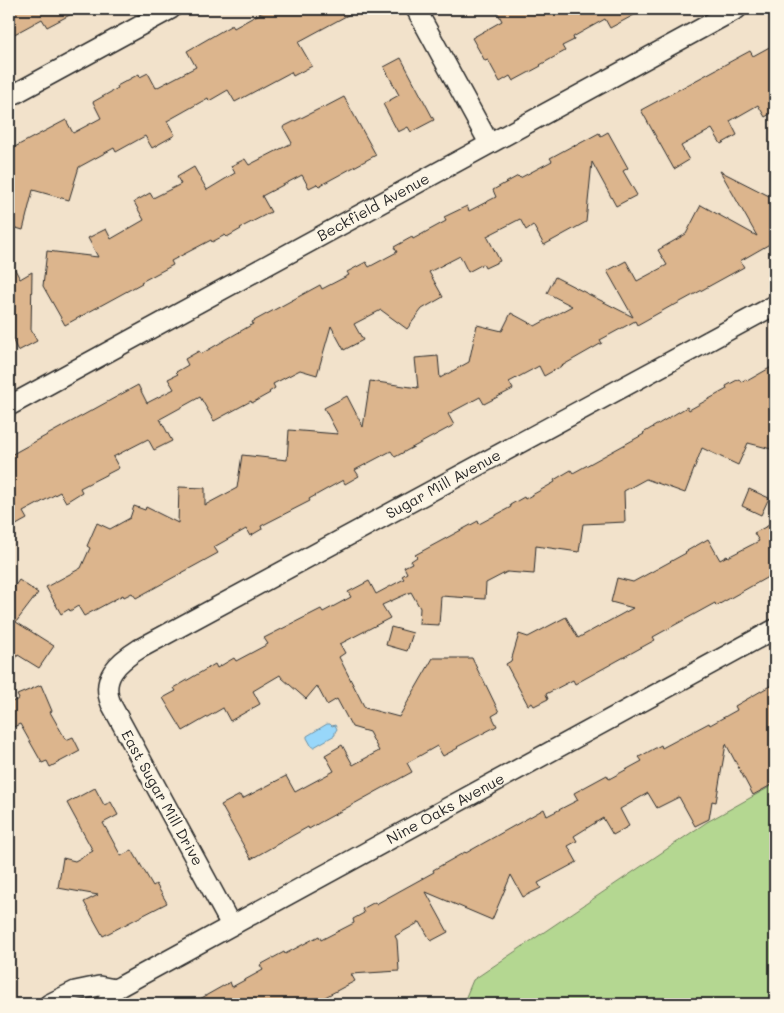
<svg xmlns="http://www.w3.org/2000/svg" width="784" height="1013" viewBox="0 0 784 1013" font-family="Mali,sans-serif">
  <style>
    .green { fill: #b4d791; stroke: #70815e }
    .water { fill: #98d7fa; stroke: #6c92a7 }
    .building { fill: #dcb58d; stroke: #2b2b2b }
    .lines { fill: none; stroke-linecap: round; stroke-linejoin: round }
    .street-casing { stroke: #2b2b2b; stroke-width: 22 }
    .street { stroke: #fcf5e5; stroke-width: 19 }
    .labels { text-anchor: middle; stroke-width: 5; stroke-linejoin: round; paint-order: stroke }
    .street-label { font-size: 15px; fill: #2b2b2b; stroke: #fcf5e5 }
  </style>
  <rect width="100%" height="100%" fill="#f2e2cb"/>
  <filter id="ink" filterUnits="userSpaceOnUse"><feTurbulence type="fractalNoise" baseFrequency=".02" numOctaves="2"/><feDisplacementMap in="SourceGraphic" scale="10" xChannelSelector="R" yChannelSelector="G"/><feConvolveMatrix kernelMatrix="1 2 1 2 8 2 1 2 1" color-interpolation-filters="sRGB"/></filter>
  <g filter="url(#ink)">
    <!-- green -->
    <path class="green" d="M775 784V1004H463L473 980 707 822Z"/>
    <!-- water -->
    <path class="water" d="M327 724H330L332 726 335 725 337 729 335 732V735L314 747H312L307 738V736Z"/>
    <!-- building -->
    <path class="building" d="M9 9H81L47 27 42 19 9 37Z
      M268 9H359L298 42 312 66 293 76 291 72 235 102 228 90 209 101 208 98 167 121 175 135 152 148 145 136 116 152 114 148 79 167 69 200 33 190 23 230 9 226V209L11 200 9 196V150L66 120 73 133 101 118 93 102 118 88 117 86 139 74 140 77 148 73 156 88 196 67 187 51 232 25 234 28Z
      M496 9H645L610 28 605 19 573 37 574 40 562 46 565 51 540 65 541 66 513 81 510 76 500 82 488 60 485 61 472 38 502 21Z
      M775 44V111L765 117 758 105 730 121 737 135 721 144 712 129 681 146 689 160 674 169 641 110 750 51 753 56Z
      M401 58 434 120 411 132 408 127 398 132 383 104 399 95 384 67Z
      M344 97 376 155 319 186 317 184 309 188 302 175 262 196 271 212 240 228 241 229 227 237 225 235 212 242 211 240 171 261 173 265 141 282 142 283 65 325 43 286 47 251 98 257 88 238 106 229 111 239 144 220 134 202 150 193 153 198 181 184 177 177 194 167 207 190 235 173 231 166 245 159 249 165 292 143 283 127 323 107V108Z
      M608 132 628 168 623 171 637 195 616 206 592 162 586 222 544 245 533 225 526 230 520 219 487 236 500 261 485 268 483 264 468 272 460 256 429 272 443 297 422 309 407 329 381 310 354 324 363 340 344 350 331 326 317 375 300 370 273 384 275 388 269 392 270 393 252 403 251 401 214 421 200 397 160 419 172 441 154 450 148 439 113 457 119 468 80 488 82 492 66 502 60 492 23 512 27 519 9 529V456L138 385 147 403 174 389 168 379 178 374 176 372 188 365 185 359 199 351 201 354 253 324 252 322 320 285 322 289 349 275 347 272 366 262 369 267 397 252 394 247 412 237 413 239 446 221 444 217 467 206 469 211 496 197 493 190 518 176 520 178 552 161 550 158 574 145 575 146 599 133 601 136Z
      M720 171 775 199V241L740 261 744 267 673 306V305L637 325 635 321 600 340 602 343 544 376 539 366 509 382 513 389 484 404 480 397 448 414 454 425 395 457 391 451 355 470 359 476 345 484 343 480 309 499 310 501 261 526 262 529 250 536 246 529 214 547 218 553 136 598 132 593 124 597 123 595 84 616 78 606 70 611 69 609 61 614 46 587 81 568 90 548 87 546 97 523 110 529 130 518 134 506 145 510 146 507 178 523 179 487 205 488V505L237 488 242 455 287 460 289 430 338 434 324 408 347 396 363 427 370 381 418 388 415 358 438 356 440 378 469 362 477 325 502 331 511 313 535 326 572 306 547 293 555 277 633 317 607 271 626 261 637 281 667 265 658 250 686 234 701 205 757 236Z
      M9 258 20 279 32 272 31 330 37 341 18 351 9 333Z
      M775 365V450L748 443 738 465 702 448 685 493 646 479 624 491 625 522 583 524 579 552 536 546 534 574 507 572 486 583 485 599 441 596 439 625 419 624 420 608 411 592 382 605 390 618 340 644 345 653 339 657 365 708 399 717 433 658H472L481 677H482L499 712 492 716 497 726 457 747 458 748 443 756 437 746 407 763 412 772 319 823 309 829 308 827 251 859 221 805 240 795 242 799 286 776 295 792 334 771 325 755 342 745 353 765 379 751 369 732 352 727 337 699 327 705 317 686 306 699 282 678 280 675 253 691 260 704 230 721 223 708 183 731 163 698 176 691 174 688 215 664 217 668 234 658 236 661 268 644 264 638 321 609 323 612 351 597 348 592 369 581 376 594 404 579 402 576 407 573 404 567 412 563 411 561 417 557 415 555 478 521 479 524 511 507 510 505 524 497 525 499 555 482 554 480 571 470 573 473 644 434 643 433 687 407 689 410 727 389 726 386 739 379 741 382 746 379 747 381Z
      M749 489 769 498 761 515 742 506Z
      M775 522V573L716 606 715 603 653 637 655 640 575 684 573 680 546 694 548 699 534 706 532 703 528 705 506 664 511 661 519 634 528 637 566 617 578 638 633 608 611 602 617 578 633 582 686 553 685 552 708 539 720 560 727 556 728 557 759 541 754 533Z
      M19 580 38 593 16 622 54 646 39 668 18 655 9 669V594Z
      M391 627 413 633 407 651 386 645Z
      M775 683V783L753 795 726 744 716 802 712 801 709 819 695 826 679 797 657 808 648 793 620 809 629 826 613 835 603 818 574 836 577 841 568 846 577 862 538 883 541 888 523 897 511 875 492 920 426 892 448 932 431 941 420 922 395 936 397 940 399 971 351 974 355 981 312 1004H191L230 982 232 987 263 970 260 965 284 952 285 954 319 936 321 940 354 923 353 919 364 913 362 909 375 902 376 904 434 872 433 870 465 852 466 853 544 809 547 816 578 800 574 793 607 775 609 779 642 761 639 757 661 745 662 748 709 723 710 725 737 710 735 706Z
      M41 685 52 711 50 712 66 740 73 737 80 751 50 767 47 761 42 763 20 724 9 729V703L19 699 17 695Z
      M95 788 104 805 111 802 118 815 103 823 121 856 132 850 153 886 156 884 167 903 103 936 84 902 98 895 58 888 63 858 75 861 93 851 67 803Z"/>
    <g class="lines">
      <defs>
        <g id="street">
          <path d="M416 9 489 143"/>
          <path d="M9 97 171 9"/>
          <path id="s1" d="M9 406 737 9"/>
          <path id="s2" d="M231 925 111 704C100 678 118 662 139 649L775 305"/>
          <path d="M49 1004 75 991 99 986 115 989"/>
          <path id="s3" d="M106 1004 115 989 121 986 775 629"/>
        </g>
      </defs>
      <!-- street casing -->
      <use href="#street" class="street-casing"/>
      <!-- street -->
      <use href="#street" class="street"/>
    </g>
  </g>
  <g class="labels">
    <!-- street labels -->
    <g class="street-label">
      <text dy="5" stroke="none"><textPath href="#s1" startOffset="415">Beckfield Avenue</textPath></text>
      <text dy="5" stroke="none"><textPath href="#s2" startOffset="666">Sugar Mill Avenue</textPath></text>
      <text transform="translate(162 798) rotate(61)" y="5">East Sugar Mill Drive</text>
      <text dy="5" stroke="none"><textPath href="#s3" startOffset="394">Nine Oaks Avenue</textPath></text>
    </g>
  </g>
  <!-- margin -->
  <rect width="784" height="1013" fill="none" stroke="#fcf5e5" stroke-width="30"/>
  <rect x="15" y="15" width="754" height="983" fill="none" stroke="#2b2b2b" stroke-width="2" filter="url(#ink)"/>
</svg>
